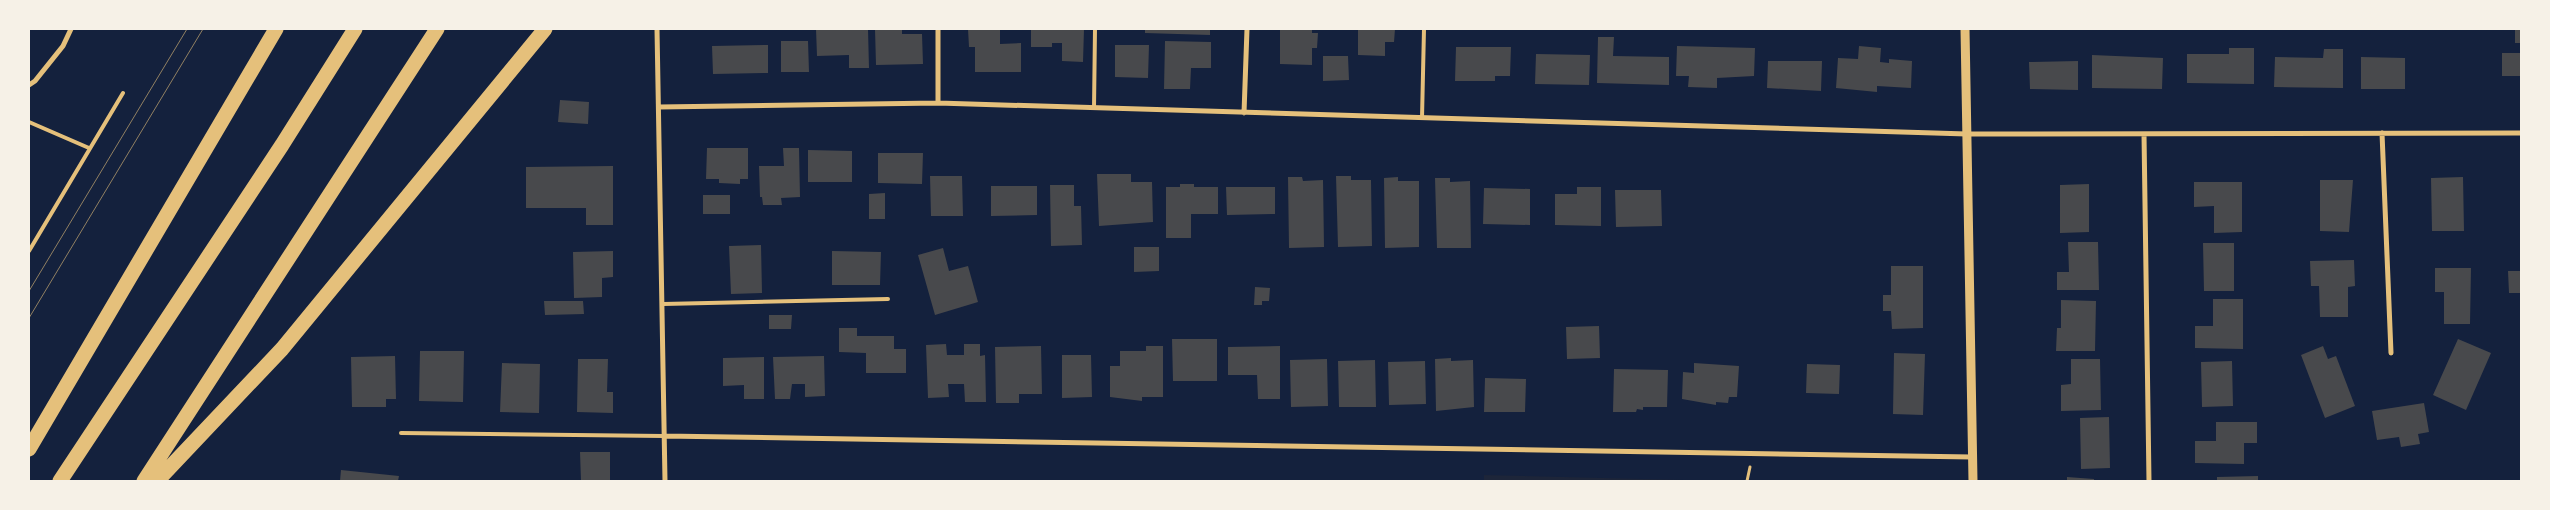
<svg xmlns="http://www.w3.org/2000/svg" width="2550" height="510" viewBox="0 0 2550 510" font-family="'Fira Sans Condensed',sans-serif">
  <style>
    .green { fill: #1d2539 }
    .building { fill: #48494c }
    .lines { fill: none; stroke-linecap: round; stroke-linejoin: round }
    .path { stroke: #e5c07b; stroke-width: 3 }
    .service { stroke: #e5c07b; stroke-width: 4 }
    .minor { stroke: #e5c07b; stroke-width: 5 }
    .tertiary { stroke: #e5c07b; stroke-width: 9 }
    .motorway { stroke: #e5c07b; stroke-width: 15 }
    .tram { stroke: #918062; stroke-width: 1 }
  </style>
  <rect width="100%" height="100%" fill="#14213d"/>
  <!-- green -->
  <path class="green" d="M1484 475 1723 481H1484Z"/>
  <!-- building -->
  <path class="building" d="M816 29H868L869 68H849V55L817 56Z
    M875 29H902V34H922L923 64 876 65Z
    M968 29H1000V44L1021 43V72H975V47H969Z
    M1031 29H1084L1083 62 1062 61V43H1052V47H1031Z
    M1145 29H1210V35L1145 33Z
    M1280 29H1312V33H1318L1317 48H1312V65L1280 64Z
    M1358 29H1395L1394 42H1385V56L1358 55Z
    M2515 29H2521V43H2515Z
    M1598 37H1614L1613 56 1669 57V85L1597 83Z
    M781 41H808L809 72H781Z
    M1165 41 1211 42V68H1191L1190 89H1164Z
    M768 45V73L713 74 712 46Z
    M1115 45H1149L1148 78 1115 77Z
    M1677 46 1755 48 1754 76 1717 78V88L1688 87 1689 76H1676Z
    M1859 46 1881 48 1880 62 1889 63V59L1912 61 1911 88 1877 86V92L1836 88 1838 58 1858 59Z
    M1456 47H1511L1510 76H1495V81H1455Z
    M2229 48H2254V84L2187 83V54H2229Z
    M2324 49H2343V88L2274 87 2275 57 2323 58Z
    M2502 53H2521V76H2502Z
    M1536 54 1590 55 1589 85 1535 84Z
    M2092 55 2163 58 2162 89 2092 88Z
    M1323 56H1348L1349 80 1323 81Z
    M2361 57 2405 58V89H2361Z
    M1768 61H1822L1821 91 1767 88Z
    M2078 61V90L2030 89 2029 62Z
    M560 100 589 102 588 124 558 122Z
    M707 148H748V179H740V184L719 183V179H706Z
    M783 148H799L800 197 781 198 782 205H763L762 197H760L759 166H784Z
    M808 150 852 151V182H808Z
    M878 153H923L922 184 878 183Z
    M613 166V225H586V208H526V167Z
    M1097 174H1131V182H1152L1153 222 1099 226Z
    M930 176H962L963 216H931Z
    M1336 176H1351V180H1371L1372 246 1338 247Z
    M1288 177H1302L1303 181 1323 180 1324 247 1289 248Z
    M1398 177V181H1419V247L1385 248 1384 178Z
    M2463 177 2464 231H2432L2431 178Z
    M1435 178H1450V182L1470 181 1471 248H1437Z
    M2320 180H2353L2349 232 2320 231Z
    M2194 182H2242V232L2214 233V206L2194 207Z
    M1180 184H1194V187H1218V214H1191V238H1166V187H1180Z
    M2089 184V232L2060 233V185Z
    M1050 185H1074V206H1081L1082 245 1051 246Z
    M991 186H1037V215L991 216Z
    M1226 187H1275V214L1227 215Z
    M1577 187H1601V226L1555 225V194H1577Z
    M1484 188 1530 189V225L1483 224Z
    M1615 190H1661L1662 226 1616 227Z
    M885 193V219H869V194Z
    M703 195H730V214H703Z
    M2068 242H2098L2099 290H2057V272H2069Z
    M2203 243H2234V291H2204Z
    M761 245 762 293 731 294 729 246Z
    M1134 247H1159V271L1134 272Z
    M943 248 949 271 968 266 978 302 935 315 918 255Z
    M613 251V277L602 278V297L574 298 573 252Z
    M832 251 881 252 880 285H832Z
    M2354 260 2355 286 2348 287V317H2320L2319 286H2311L2310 261Z
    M1891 266H1923V328L1892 329 1891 311H1883V295H1891Z
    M2435 268H2471L2470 324H2444V292H2435Z
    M2508 271H2521V293H2509Z
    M1255 287 1270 288 1269 301H1262V305H1254Z
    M2213 299H2243V349L2195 348V326H2213Z
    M2061 300 2096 301 2095 351H2056L2057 328H2061Z
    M544 301H583L584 314 545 315Z
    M769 315H792L791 329H769Z
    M1599 326 1600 358 1567 359 1566 327Z
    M839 328H857V336H894V349H906V373H866V353L839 352Z
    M1172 339H1217V381H1173Z
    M2458 339 2491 353 2466 410 2433 395Z
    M946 344 947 355H964V344H980V356L985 355 986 402H965L964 384H948L949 397 928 398 926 345Z
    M1041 346 1042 394H1019V403H996L995 347Z
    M1146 346H1163V397H1142V401L1110 397V366H1120V351H1146Z
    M1280 346V399H1258L1257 375H1228V347Z
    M2323 346 2328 359 2336 356 2355 406 2325 418 2301 355Z
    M420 351H464L463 402 419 401Z
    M1894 353 1925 354 1923 415 1893 414Z
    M1062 355H1091L1092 397 1062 398Z
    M395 356 396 399H386V407H352L351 357Z
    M824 356 825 396 805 397V384H792L790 399H775L773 357Z
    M764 357V399H744V385L723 386V358Z
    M1451 358V361L1473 360 1474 407 1436 411 1435 359Z
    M578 359H608L607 392H613V413L577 412Z
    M1327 359 1328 406 1291 407 1290 360Z
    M2071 359H2100L2101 410 2061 411V385L2071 384Z
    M1375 360 1376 407H1339L1338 361Z
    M1425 361 1426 404 1389 405 1388 362Z
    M2232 361 2233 406 2202 407 2201 362Z
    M502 363 540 364 539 413 500 412Z
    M1694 363 1739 366 1737 397H1729L1728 403 1716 402V405L1682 399 1683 372 1694 373Z
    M1807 364 1840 365 1839 394 1806 393Z
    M1614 369 1668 370 1667 407H1643V410L1637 409 1636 412H1613Z
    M1485 378 1526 379 1525 412H1484Z
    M2424 403 2429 432 2418 434 2420 444 2401 447 2399 437 2377 440 2372 411Z
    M2109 417 2110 468 2081 469 2080 418Z
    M2216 422H2257V443H2244V464L2195 463V441H2216Z
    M580 452H610V481H581Z
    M341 470 399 476 398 481H340Z
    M2258 476V481H2217V477Z
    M2067 477 2094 479V481H2067Z"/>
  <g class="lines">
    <!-- path -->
    <path class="path" d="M1747 481 1750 467"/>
    <!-- service -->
    <path class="service" d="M1094 108 1095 29
      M1422 118 1424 29
      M29 122 89 148
      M29 251 123 93
      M663 304 888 299
      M401 433 664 436"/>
    <!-- minor -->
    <path class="minor" d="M657 29 665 481
      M938 29V103
      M29 85 35 81 63 46 71 29
      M659 107 938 103 1967 134 2521 133
      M1244 113 1247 29
      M2382 133 2391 353
      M2144 134 2149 481
      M664 436 1972 457"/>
    <!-- tertiary -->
    <path class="tertiary" d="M1965 29 1973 481"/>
    <!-- motorway -->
    <path class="motorway" d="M29 449 276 29
      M60 481 282 145 355 29
      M144 481 437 29
      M157 481 282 349 545 29"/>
    <!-- tram -->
    <path class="tram" d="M29 291 187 29
      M29 318 203 29"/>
  </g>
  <!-- border -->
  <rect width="2550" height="510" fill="none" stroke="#f6f1e7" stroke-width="60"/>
</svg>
